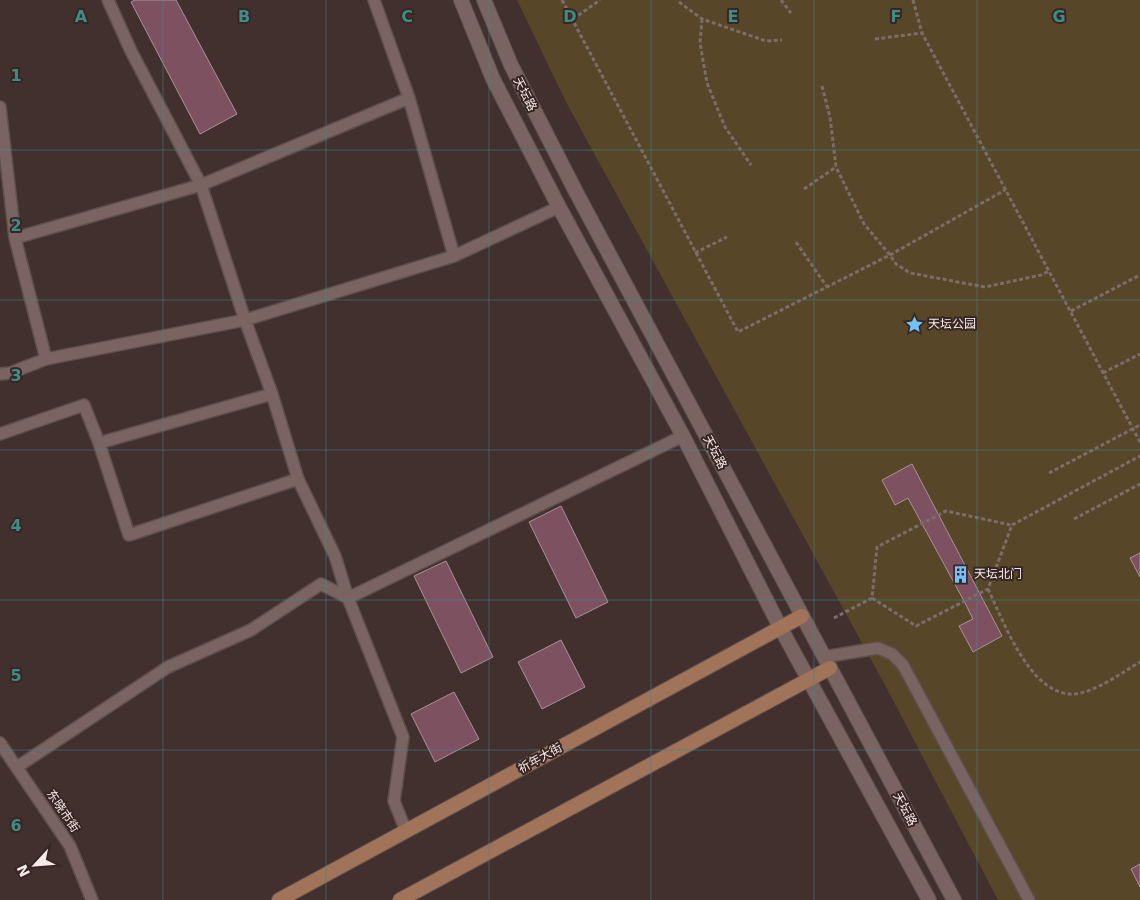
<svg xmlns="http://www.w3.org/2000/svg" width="1140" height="900" viewBox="0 0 1140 900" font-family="'DejaVu Sans','Noto Sans SC',sans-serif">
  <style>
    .green { fill: #574728 }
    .building { fill: #7e5161; stroke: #a79299 }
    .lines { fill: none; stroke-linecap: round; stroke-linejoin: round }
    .service-casing { stroke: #5e4f4d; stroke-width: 14 }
    .tertiary-casing { stroke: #5e4f4d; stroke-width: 16 }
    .secondary-casing { stroke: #5e4f4d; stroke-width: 16 }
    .path { stroke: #7c6c6a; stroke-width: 3; stroke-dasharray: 4 2.5; stroke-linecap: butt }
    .service { stroke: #796462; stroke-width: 11 }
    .tertiary { stroke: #796462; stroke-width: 14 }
    .secondary { stroke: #a17359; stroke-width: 14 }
    .grid { fill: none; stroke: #3d8d86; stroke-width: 1; stroke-opacity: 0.55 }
    .labels { text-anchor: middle; stroke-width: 4; stroke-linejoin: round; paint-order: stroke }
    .street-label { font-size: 12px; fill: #f6eae8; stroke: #382624 }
    .poi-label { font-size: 12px; fill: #f6eae8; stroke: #382624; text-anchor: start }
    .grid-label { font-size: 16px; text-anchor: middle; font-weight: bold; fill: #3d8d86; stroke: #382624; stroke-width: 4; stroke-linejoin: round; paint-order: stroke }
  </style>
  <rect width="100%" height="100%" fill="#42302e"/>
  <!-- green -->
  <path class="green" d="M517 0H1140V900H998L885 685 566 102Z"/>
  <!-- building -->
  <path class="building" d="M135 0H176L237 114 200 134 131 2Z
    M912 464 1002 636 973 652 959 626 973 619 964 601 908 498 895 505 882 480Z
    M561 506 608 602 576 618 529 522Z
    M1140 553V577L1130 558Z
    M446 561 493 657 461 673 414 576Z
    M561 640 585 687 542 709 518 662Z
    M454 692 479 739 435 762 411 714Z
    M1140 864V887L1131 869Z"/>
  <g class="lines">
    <defs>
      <path id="service" d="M108 0 131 51 201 185 245 320 272 394 298 479 335 556 348 598 403 737 394 801 406 831
        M374 0 409 98 454 256
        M0 107 15 238 46 359
        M15 238 201 185 409 98
        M0 374 10 373 46 359 245 320 454 256 559 207
        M0 434 84 405 99 443 129 535 298 479
        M99 443 272 394
        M824 657 878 648 892 654 903 665 1029 900
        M0 743 70 846 92 900
        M17 767 168 667 251 630 321 584 348 598 683 436"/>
      <path id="tertiary" d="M461 0 493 79 559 207 683 436 780 627 929 900
        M484 0 511 65 576 192 954 900"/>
      <path id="secondary" d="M279 900 802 616
        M400 900 830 668"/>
    </defs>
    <!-- service casing -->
    <use href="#service" class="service-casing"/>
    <!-- tertiary casing -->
    <use href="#tertiary" class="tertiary-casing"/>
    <!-- secondary casing -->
    <use href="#secondary" class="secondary-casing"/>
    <!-- path -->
    <path class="path" d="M562 0 738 332 890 255 1005 190
      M781 0 791 13
      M913 0 922 33 1140 442
      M679 2 702 19 766 41 782 40
      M573 19 600 0
      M702 19 700 43 707 83 725 127 751 165
      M875 39 922 33
      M822 86 830 117 836 167 864 224 890 255 896 264 910 273 985 287 1041 275 1049 271
      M804 189 836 167
      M796 242 827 287
      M695 253 727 237
      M1071 311 1140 275
      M1103 373 1140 354
      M1049 473 1140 425
      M1074 519 1140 484
      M988 589C1004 622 1030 696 1074 694 1094 693 1123 672 1140 662
      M872 598 916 626 988 589 1012 525 1140 456
      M834 618 872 598 877 547 946 511 1011 525"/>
    <!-- service -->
    <use href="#service" class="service"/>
    <!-- tertiary -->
    <use href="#tertiary" class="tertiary"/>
    <!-- secondary -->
    <use href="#secondary" class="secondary"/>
  </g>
  <!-- grid -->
  <path class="grid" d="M163 0V900M326 0V900M489 0V900M651 0V900M814 0V900M977 0V900M0 150H1140M0 300H1140M0 450H1140M0 600H1140M0 750H1140"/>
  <!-- icons -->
  <defs>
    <symbol id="sight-bare" viewBox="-9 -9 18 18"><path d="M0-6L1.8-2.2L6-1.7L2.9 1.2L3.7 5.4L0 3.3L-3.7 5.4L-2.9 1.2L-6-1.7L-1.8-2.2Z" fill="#75c0f6" stroke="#382624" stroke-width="2.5" paint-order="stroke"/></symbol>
    <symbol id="building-bare" viewBox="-9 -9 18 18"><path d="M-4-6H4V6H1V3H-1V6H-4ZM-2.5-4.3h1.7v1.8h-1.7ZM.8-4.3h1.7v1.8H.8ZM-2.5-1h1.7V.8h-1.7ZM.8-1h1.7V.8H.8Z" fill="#75c0f6" stroke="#382624" stroke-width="2.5" paint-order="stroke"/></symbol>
  </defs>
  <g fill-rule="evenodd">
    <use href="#sight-bare" x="902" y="312" width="25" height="25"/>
    <use href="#building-bare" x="948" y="562" width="25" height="25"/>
  </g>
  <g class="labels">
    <!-- street labels -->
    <g class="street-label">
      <text transform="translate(525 94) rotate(63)" y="4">天坛路</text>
      <text transform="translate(715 452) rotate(62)" y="4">天坛路</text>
      <text transform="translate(540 758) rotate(-29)" y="4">祈年大街</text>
      <text transform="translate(905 809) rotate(62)" y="4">天坛路</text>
      <text transform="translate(63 811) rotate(56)" y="4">东晓市街</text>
    </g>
    <!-- poi labels -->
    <g class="poi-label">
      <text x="928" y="328">天坛公园</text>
      <text x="974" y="578">天坛北门</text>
    </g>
  </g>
  <g class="grid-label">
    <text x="81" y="22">A</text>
    <text x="244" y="22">B</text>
    <text x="407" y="22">C</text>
    <text x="570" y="22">D</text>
    <text x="733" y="22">E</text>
    <text x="896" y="22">F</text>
    <text x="1059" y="22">G</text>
    <text x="16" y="81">1</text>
    <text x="16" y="231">2</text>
    <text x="16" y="381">3</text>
    <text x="16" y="531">4</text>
    <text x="16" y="681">5</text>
    <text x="16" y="831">6</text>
  </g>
  <!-- north arrow -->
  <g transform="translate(35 865) rotate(244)" stroke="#382624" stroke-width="4" paint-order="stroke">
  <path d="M0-4L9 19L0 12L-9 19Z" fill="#f6eae8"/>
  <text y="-8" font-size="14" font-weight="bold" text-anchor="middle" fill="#f6eae8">N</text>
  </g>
</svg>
